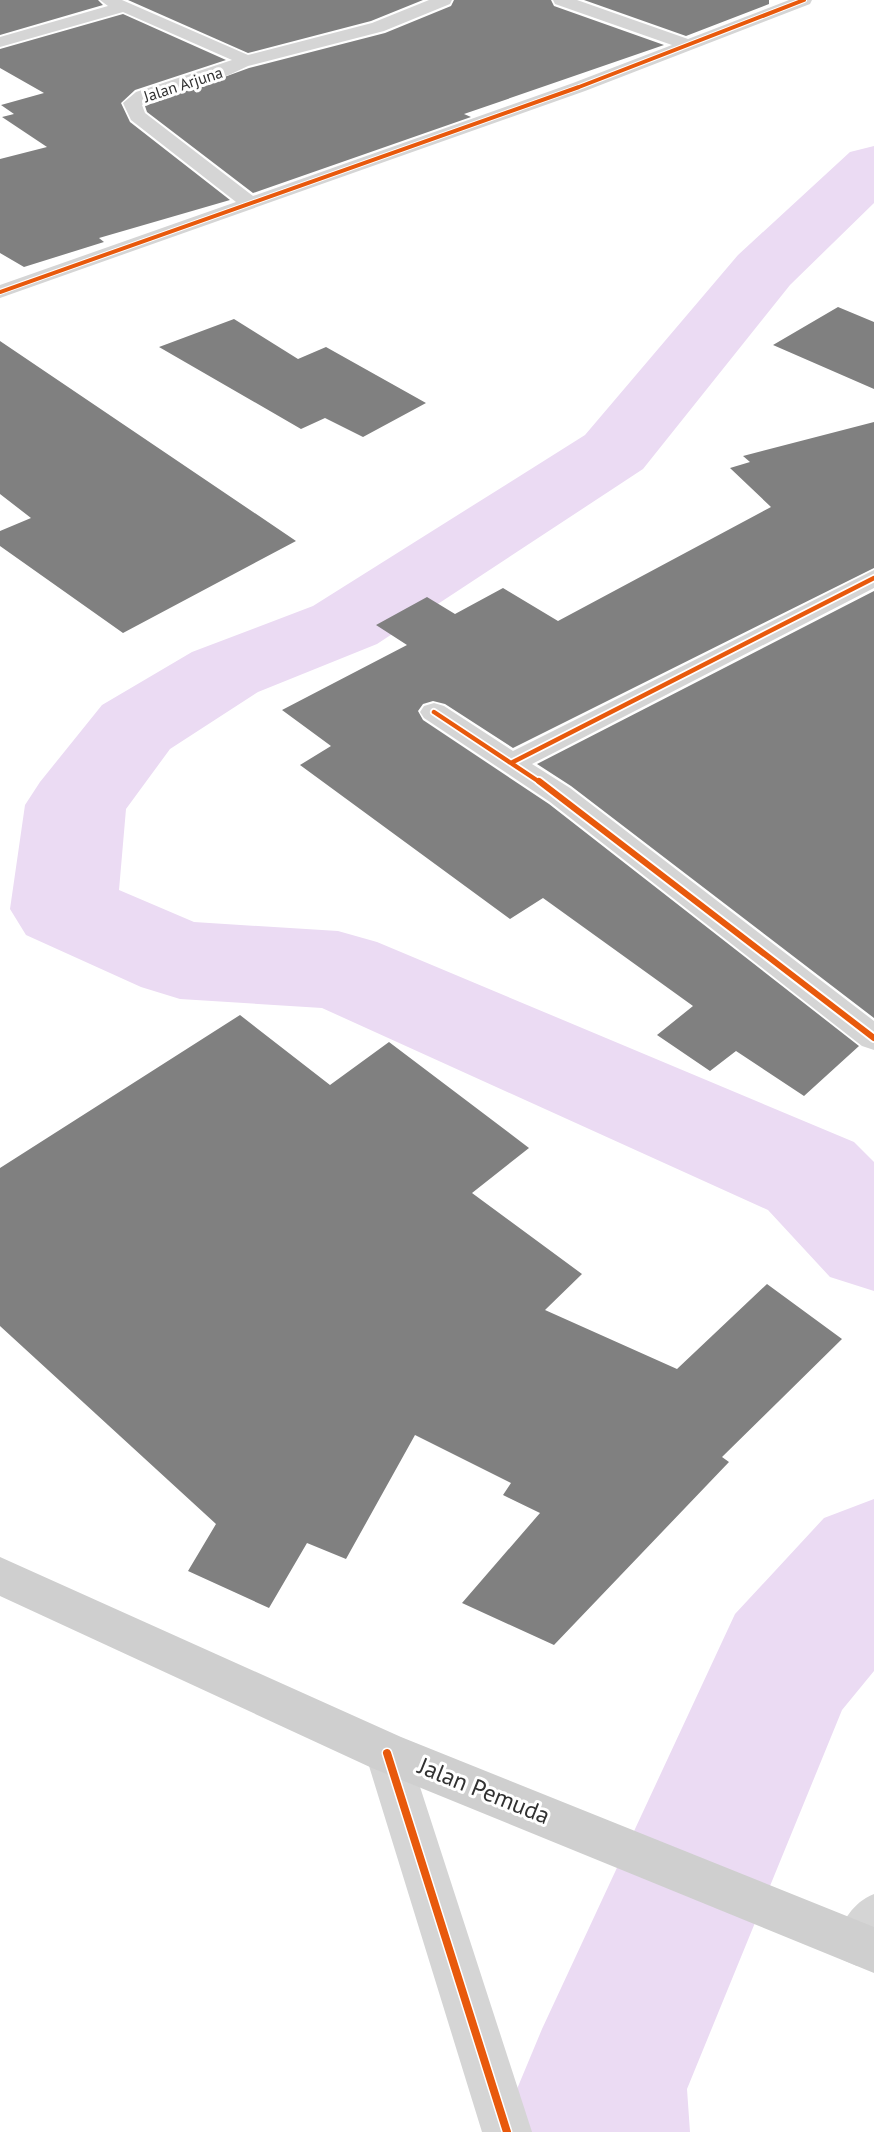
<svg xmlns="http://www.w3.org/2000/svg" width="874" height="2132" viewBox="0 0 874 2132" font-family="'PT Sans',sans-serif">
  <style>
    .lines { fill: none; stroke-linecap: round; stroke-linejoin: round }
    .river { fill: #ebdbf3; fill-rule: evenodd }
    .building { fill: #808080 }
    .street { fill: #d5d5d5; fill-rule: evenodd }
    .secondary { fill: #cfcfcf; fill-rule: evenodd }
    .cycleway-far3-casing { stroke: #fff; stroke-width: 6 }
    .cycleway-far2-casing { stroke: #fff; stroke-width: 8 }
    .cycleway-far1-casing { stroke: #fff; stroke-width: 10 }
    .cycleway-casing { stroke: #fff; stroke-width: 11 }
    .cycleway-far3 { stroke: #e8590c; stroke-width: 4 }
    .cycleway-far2 { stroke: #e8590c; stroke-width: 4.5 }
    .cycleway-far1 { stroke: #e8590c; stroke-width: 6 }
    .cycleway { stroke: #e8590c; stroke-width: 8 }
    .labels { text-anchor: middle; stroke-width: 6; stroke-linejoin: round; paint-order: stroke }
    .far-street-label { font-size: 16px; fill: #313131; stroke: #fff }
    .near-street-label { font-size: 24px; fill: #313131; stroke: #fff }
  </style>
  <rect width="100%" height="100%" fill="#fff"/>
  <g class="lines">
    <!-- river -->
    <path class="river" d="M874 146V203L790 285 643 469 377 644 258 692 170 749 126 809 119 890 194 922 338 931 377 942 854 1142 874 1162V1291L830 1277 768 1210 322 1008 180 999 141 987 26 935 10 909 25 805 40 782 102 705 192 652 313 606 585 435 738 255 850 152Z
      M874 1499V1671L842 1710 687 2089 690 2132H518L517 2089 542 2029 735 1614 824 1518Z"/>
  </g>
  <!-- building -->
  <path class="building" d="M0 0H98L103 5 0 35Z
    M128 0H423L371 21 248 53Z
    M454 0H551L554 6 664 45 464 114 471 117 253 193 147 112 145 106 249 68 385 33 451 6Z
    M584 0H769V4L686 36Z
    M123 14 226 60 135 90 121 103 130 122 230 200 99 238 104 242 24 267 0 253V159L47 147 2 117 14 114 1 105 44 93 0 68V49Z
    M838 307 874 322V389L773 345Z
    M234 319 298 359 326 347 426 403 363 437 325 418 301 429 159 347Z
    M0 341 296 541 123 633 0 546V531L31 518 0 494Z
    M874 422V568L513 748 445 704 433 701 423 704 418 711 423 720 549 804 859 1046 804 1096 736 1051 710 1071 657 1035 693 1006 543 898 510 919 300 765 331 746 282 710 407 645 376 625 427 597 455 614 503 588 558 621 771 507 730 468 750 462 743 456Z
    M874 591V1018L571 786 537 764Z
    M240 1015 330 1085 389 1042 529 1148 472 1193 582 1274 545 1310 677 1369 767 1284 842 1339 722 1457 729 1462 554 1645 462 1603 540 1513 503 1495 511 1483 415 1435 346 1559 307 1543 269 1608 188 1571 216 1524 0 1326V1168Z"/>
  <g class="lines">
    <!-- street -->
    <path class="street" d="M100 0H122L248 55 372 23 429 0H452L450 4 384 31 248 66 229 75 148 100 142 105 145 113 253 196 573 83 672 45 555 4 553 0H577L688 39 789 0H812L810 4 585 91 0 298V285L236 202 131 120 123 103 136 92 232 60 123 12 0 47V37L108 6Z
      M874 570V588L532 764 570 788 874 1021V1050L862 1046 550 802 424 718 420 712 424 706 434 703 444 706 513 751Z
      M387 1732 402 1738 409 1753 532 2132H482L365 1753 372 1738Z
      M874 1894V1959L857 1966 841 1959 834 1943C843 1921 852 1903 874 1894Z"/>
    <!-- secondary -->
    <path class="secondary" d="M0 1557 401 1737 874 1927V1973L372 1768 0 1596Z"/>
    <defs>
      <path id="cycleway-far3" d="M0 292 579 87 804 0"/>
      <path id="cycleway-far2" d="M434 712 541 783
        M511 763 874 578"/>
      <path id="cycleway-far1" d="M539 781 874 1038"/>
      <path id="cycleway" d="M387 1753 507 2132"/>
    </defs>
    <!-- cycleway-far3 casing -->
    <use href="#cycleway-far3" class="cycleway-far3-casing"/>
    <!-- cycleway-far2 casing -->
    <use href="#cycleway-far2" class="cycleway-far2-casing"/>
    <!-- cycleway-far1 casing -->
    <use href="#cycleway-far1" class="cycleway-far1-casing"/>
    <!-- cycleway casing -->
    <use href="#cycleway" class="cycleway-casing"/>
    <!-- cycleway-far3 -->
    <use href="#cycleway-far3" class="cycleway-far3"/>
    <!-- cycleway-far2 -->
    <use href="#cycleway-far2" class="cycleway-far2"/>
    <!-- cycleway-far1 -->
    <use href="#cycleway-far1" class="cycleway-far1"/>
    <!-- cycleway -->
    <use href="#cycleway" class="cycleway"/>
  </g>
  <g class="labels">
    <!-- far-street labels -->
    <g class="far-street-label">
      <text transform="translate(183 84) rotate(-18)" y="6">Jalan Arjuna</text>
    </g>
    <!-- near-street labels -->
    <g class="near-street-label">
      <text transform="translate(484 1791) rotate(22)" y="8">Jalan Pemuda</text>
    </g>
  </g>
</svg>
